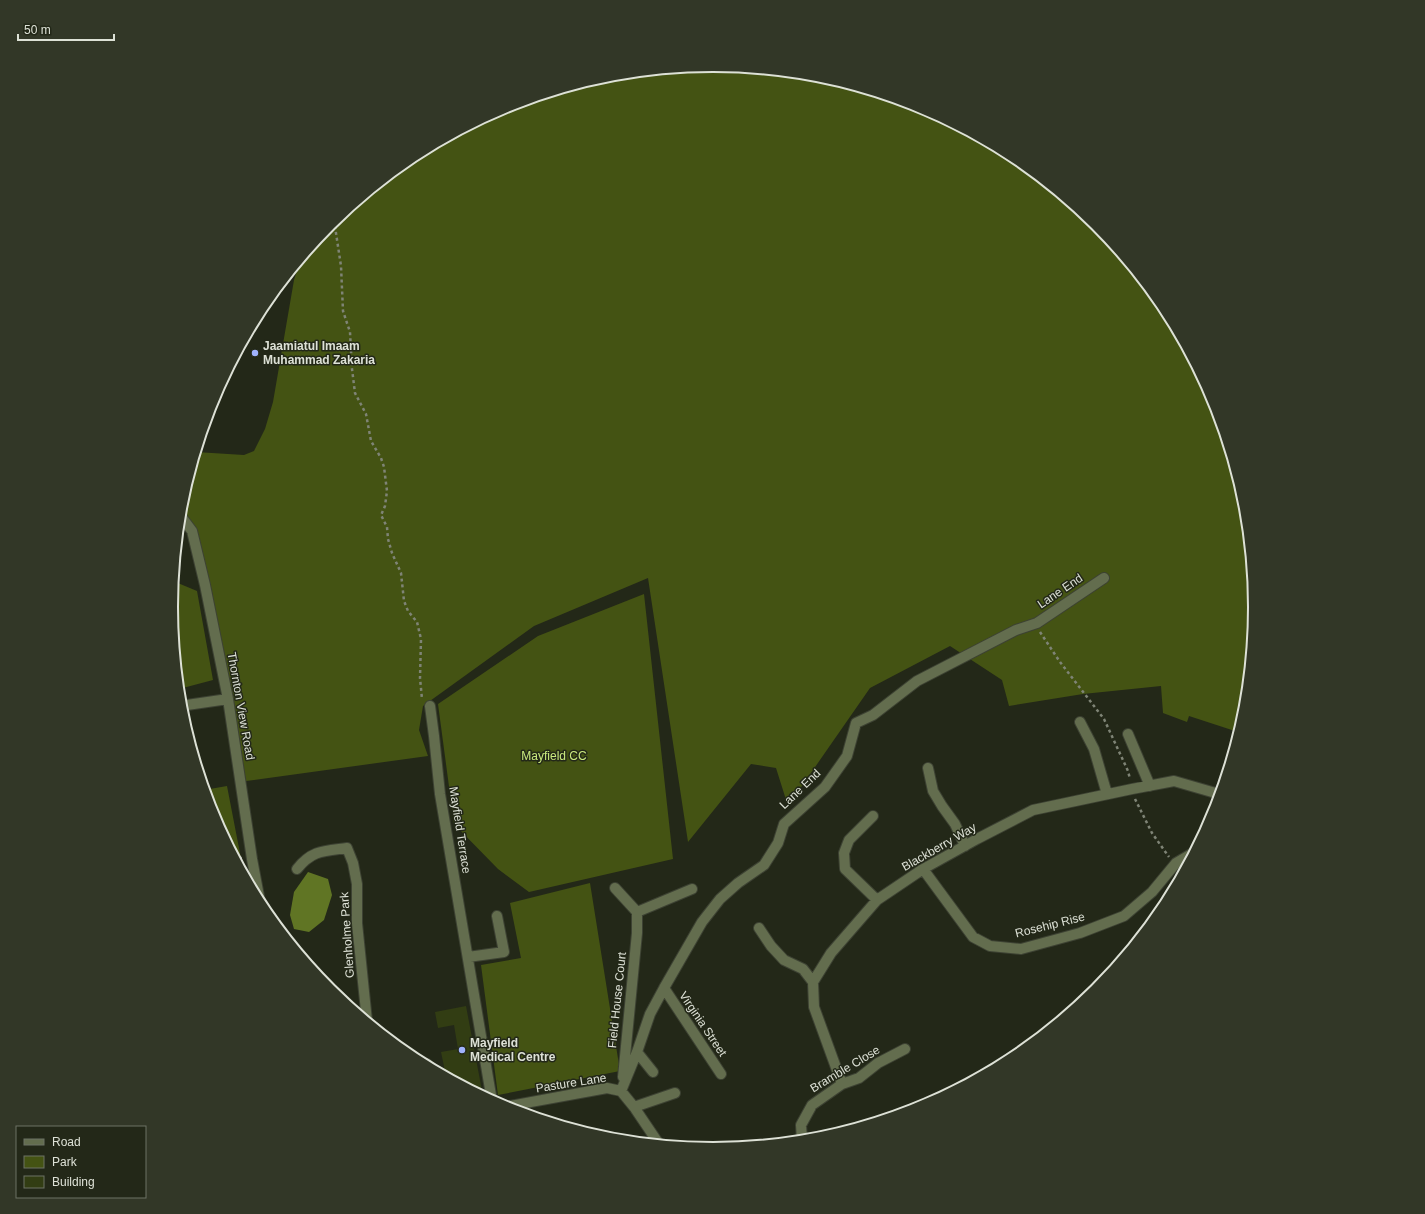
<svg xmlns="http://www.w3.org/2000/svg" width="1425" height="1214" viewBox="0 0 1425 1214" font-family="Helvetica,sans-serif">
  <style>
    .green { fill: #445313 }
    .water { fill: #607524 }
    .building { fill: #323d13 }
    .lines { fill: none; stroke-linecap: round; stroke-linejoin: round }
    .minor-casing { stroke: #3d4233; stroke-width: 12 }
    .path { stroke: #7f8476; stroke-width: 2.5; stroke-dasharray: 3 3; stroke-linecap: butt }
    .minor { stroke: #636d4e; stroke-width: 10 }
    .poi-dot { fill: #a0b3fd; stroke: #232818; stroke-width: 1.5 }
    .labels { text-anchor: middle; stroke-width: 3; stroke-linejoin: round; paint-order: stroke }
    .poi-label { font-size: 12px; font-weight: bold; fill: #dde1d6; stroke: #232818; text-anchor: start }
    .street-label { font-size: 12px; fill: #dde1d6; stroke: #232818 }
    .park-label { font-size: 12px; fill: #cae97e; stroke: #232818 }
    .rim { fill: none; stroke: #dde1d6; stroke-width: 2 }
  </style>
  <rect width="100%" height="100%" fill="#232818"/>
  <!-- green -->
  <path class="green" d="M713 65 818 75 920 106 1014 156 1096 224 1163 306 1213 400 1244 501 1254 607 1244 713 1238 732 1189 716 1187 722 1163 713 1161 686 1083 694 1009 706 1002 680 950 646 870 688 788 806 776 768 751 764 688 842 648 578 534 626 423 706 419 730 428 756 246 781 212 592 200 547 179 518 181 501 196 452 244 455 254 451 265 429 273 402 294 280 301 258 329 224 412 156 505 106 607 75Z
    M173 581 197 591 213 680 179 689 171 607Z
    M644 594 673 859 529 892 498 869 454 824 438 704 538 636Z
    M227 786 244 874 212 814 204 790Z
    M590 883 620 1071 498 1095 481 965 521 958 510 903Z"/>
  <!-- water -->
  <path class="water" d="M308 872 328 879 332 895 324 920 309 932 294 929 290 915 294 892Z"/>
  <!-- building -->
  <path class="building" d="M466 1006 483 1096 446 1076 441 1052 458 1049 454 1025 438 1028 435 1012Z"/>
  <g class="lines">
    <defs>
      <path id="minor" d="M180 515 192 531 205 585 228 699 252 859 261 907
        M180 706 228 699
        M430 706 434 736 440 794 492 1101
        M1080 722 1094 749 1107 794
        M1128 734 1150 786
        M928 768 933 791 942 806 955 824 965 846
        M873 816 849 840 844 853 845 869 877 900
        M297 869C312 850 324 851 347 848L353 863 357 884V923L367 1021
        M923 869 973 937 990 946 1021 949 1080 933 1124 916 1152 892 1176 863 1193 853
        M615 888 637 912
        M759 928 771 946 784 960 803 969 813 982
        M468 957 504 952 497 916
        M664 988 721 1074
        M637 1052 653 1072
        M425 1065 427 1064
        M623 1077 637 933V912L692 889
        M842 1084 814 1007 813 982 831 953 877 900 923 869 977 839 1033 810 1132 789 1174 781 1219 794
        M621 1091 637 1052 650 1014 664 988 702 922 720 899 738 883 764 865 778 843 784 824 825 787 847 756 856 723 873 715 917 681 1016 630 1037 623 1104 578
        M504 1107 607 1088 621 1091 634 1107 659 1144
        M634 1107 675 1093
        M802 1140 801 1125 812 1105 842 1084 859 1078 878 1063 905 1049"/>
    </defs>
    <!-- minor casing -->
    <use href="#minor" class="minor-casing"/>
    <!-- path -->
    <path class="path" d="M334 220 341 266 343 311 350 332 352 369 355 393 366 414 371 441 381 458 384 467 387 491 385 506 381 515 387 527 388 539 392 553 401 573 404 601 408 611 417 622 421 639 420 678 422 699
      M1040 632 1060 662 1104 719 1128 771 1130 779
      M1135 799 1152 833 1169 857
      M235 858H242"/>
    <!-- minor -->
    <use href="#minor" class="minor"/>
  </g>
  <!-- markers -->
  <g class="poi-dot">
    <circle cx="255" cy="353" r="4"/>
    <circle cx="462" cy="1050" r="4"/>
  </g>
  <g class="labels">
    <!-- poi labels -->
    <g class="poi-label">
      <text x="263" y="350">Jaamiatul Imaam<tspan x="263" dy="14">Muhammad Zakaria</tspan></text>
      <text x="470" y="1047">Mayfield<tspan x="470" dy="14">Medical Centre</tspan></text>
    </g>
    <!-- street labels -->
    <g class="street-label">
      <text transform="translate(1060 591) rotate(-34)" y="4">Lane End</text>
      <text transform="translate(241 706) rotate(80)" y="4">Thornton View Road</text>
      <text transform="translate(800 789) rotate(-44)" y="4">Lane End</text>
      <text transform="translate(460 830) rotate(81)" y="4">Mayfield Terrace</text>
      <text transform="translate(939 847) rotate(-30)" y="4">Blackberry Way</text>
      <text transform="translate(1050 925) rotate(-14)" y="4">Rosehip Rise</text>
      <text transform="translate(347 935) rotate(-94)" y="4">Glenholme Park</text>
      <text transform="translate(617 1000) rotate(-84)" y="4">Field House Court</text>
      <text transform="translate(703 1024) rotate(56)" y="4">Virginia Street</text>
      <text transform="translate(845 1069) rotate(-31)" y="4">Bramble Close</text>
      <text transform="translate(571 1083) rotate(-9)" y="4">Pasture Lane</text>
    </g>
    <!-- park labels -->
    <g class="park-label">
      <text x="554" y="760">Mayfield CC</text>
    </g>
  </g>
  <!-- crop -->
  <path d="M0 0H1425V1214H0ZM178 607a535 535 0 1 1 1070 0a535 535 0 1 1-1070 0Z" fill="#323727" fill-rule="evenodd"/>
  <path class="rim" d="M178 607a535 535 0 1 1 1070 0a535 535 0 1 1-1070 0Z"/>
  <!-- legend -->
  <rect x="16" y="1126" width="130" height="72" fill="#232818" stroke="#6d7264"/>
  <rect x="24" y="1139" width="20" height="6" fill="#636d4e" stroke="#6d7264"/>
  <text x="52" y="1146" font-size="12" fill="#dde1d6">Road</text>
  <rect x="24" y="1156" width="20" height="12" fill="#445313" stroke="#6d7264"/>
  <text x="52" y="1166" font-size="12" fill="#dde1d6">Park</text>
  <rect x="24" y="1176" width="20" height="12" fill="#323d13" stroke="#6d7264"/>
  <text x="52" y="1186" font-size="12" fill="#dde1d6">Building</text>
  <!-- scale -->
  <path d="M18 34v6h96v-6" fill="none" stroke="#dde1d6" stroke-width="2"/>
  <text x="24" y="34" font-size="12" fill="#dde1d6" stroke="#232818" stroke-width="3" paint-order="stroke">50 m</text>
</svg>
